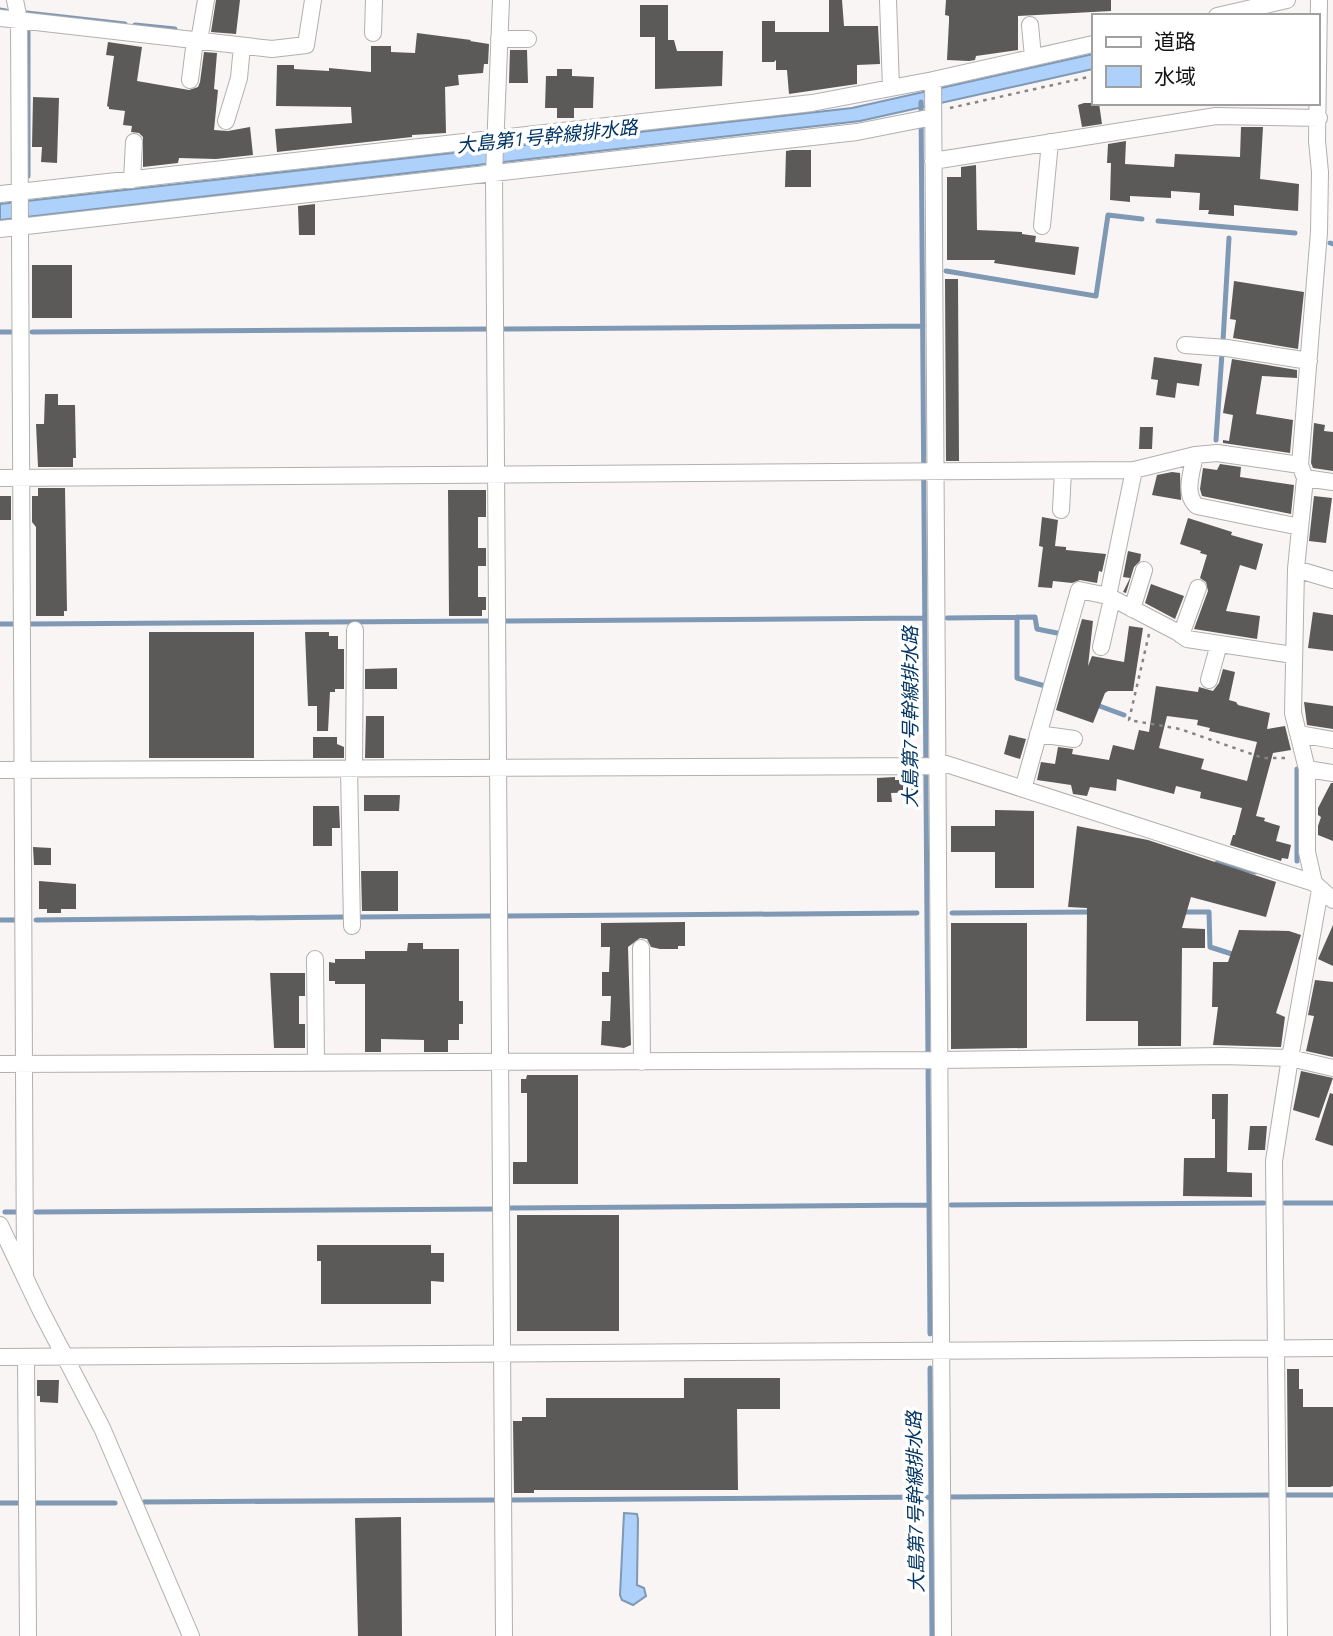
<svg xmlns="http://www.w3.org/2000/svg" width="1333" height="1636" viewBox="0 0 1333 1636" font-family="Ubuntu,'Noto Sans JP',sans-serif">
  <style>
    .water { fill: #add1fa; stroke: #7f98b4; stroke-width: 2 }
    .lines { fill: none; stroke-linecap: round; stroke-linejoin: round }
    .stream { stroke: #7f98b4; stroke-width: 5 }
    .building { fill: #5c5959; fill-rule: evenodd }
    .minor-casing { stroke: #b2afaf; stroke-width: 18 }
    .path { stroke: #878484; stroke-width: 2.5; stroke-dasharray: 3.5 5; stroke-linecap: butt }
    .minor { stroke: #fff; stroke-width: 16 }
    .labels { text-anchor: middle; stroke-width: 7; stroke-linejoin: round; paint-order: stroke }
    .water-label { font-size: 19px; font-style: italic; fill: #003464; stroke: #fff }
  </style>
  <rect width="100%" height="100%" fill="#f9f5f5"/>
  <!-- water -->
  <path class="water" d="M1093 54V69L860 121 0 220V204L852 108Z
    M624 1513 637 1514 638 1519 637 1585 644 1588 646 1596 633 1605 622 1600 620 1595Z"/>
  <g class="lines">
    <!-- stream -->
    <path class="stream" d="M0 10 6 11
      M27 13 125 24
      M135 25 175 29
      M28 29V176
      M921 102 930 1334
      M1158 221 1295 233
      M1330 243 1333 244
      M946 271 1096 296 1108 215 1142 219
      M505 329 923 326
      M0 332H12
      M32 332 489 329
      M1223 341 1229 238
      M1216 440 1222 353
      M1017 617V678L1045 686
      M947 618 1035 617 1037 629 1057 633
      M506 621 925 618
      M0 624H14
      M31 624 488 621
      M1094 704 1124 715
      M1297 769V861
      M1217 863 1255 872
      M1182 912H1209L1210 947 1235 955
      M952 913 1091 912
      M508 916 917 913
      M361 917 491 916
      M0 920H16
      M36 920 344 917
      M1285 1203H1333
      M951 1205 1264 1203
      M511 1208 929 1205
      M5 1212H18
      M36 1212 495 1209
      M930 1368 932 1636
      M1285 1495H1333
      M950 1497 1269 1495
      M511 1500 931 1497
      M144 1502 496 1500
      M0 1503H20
      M36 1503H115"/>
  </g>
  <!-- building -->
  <path class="building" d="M216 0H240L236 34 211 32Z
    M829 0H842L844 26H878L880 64 857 65V84L789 94 787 70H776V60L774 62H762V21H775V32H829Z
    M946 0H1111V11L1018 16V50L976 56 975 60 969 61 947 60 949 21V16L945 15Z
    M640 5H668V40H674L677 51H723L722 86 655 89V37H640Z
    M417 33 471 40 470 41 489 44 488 64H484L483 73 458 75 459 85 445 87 446 133 412 135V137L277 152 275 129 352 123 351 107 276 106 277 65H294V69L329 71V68L371 72V46H391V52L415 53Z
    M108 42 142 47 137 81 189 90 198 87 200 82 204 52 217 53 214 89 218 90 214 130 228 131 250 127 253 155 216 159 179 158 178 163 143 167V137L139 133 131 132 132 126 123 125 125 111 109 109V107L107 106 114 56 106 55Z
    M510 50H527L528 83H509Z
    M557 69H572V76L594 77 593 108H574V118H557V108H545L546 76H557Z
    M33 97 59 98 57 163 41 162 42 147H32Z
    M1084 103H1099L1102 124 1082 127 1078 105Z
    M1241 127H1263L1260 179 1299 184 1298 211 1234 205V216L1208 214 1209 210H1199L1200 193 1171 191V198L1130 196V202L1110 200 1111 163H1107L1108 144 1126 141 1125 164 1174 167 1175 154 1240 157Z
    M792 150H811V187H785L786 151Z
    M976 165 977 230 1022 232V234L1036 236 1035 242 1079 247 1075 275 994 263 995 260H947V177H961V167Z
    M315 204V235H299L298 206Z
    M32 265H72V318H32Z
    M945 279H958L959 461H946Z
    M1234 281 1304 292 1298 349 1233 338 1236 320 1230 319Z
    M1154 357 1202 364 1199 386 1177 383 1175 398 1156 395 1158 380 1151 379Z
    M1232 359 1297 370V378L1262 376 1256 414 1293 420 1290 453 1223 443V440L1229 441 1233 415 1223 413Z
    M45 394H58V405H75L76 458H73V467H38L36 424H44Z
    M1314 423 1325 425 1324 431 1333 432V471L1313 468 1311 463Z
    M1140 427H1153L1152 449H1139Z
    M1220 464 1241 467 1240 477 1294 485 1291 514 1202 496 1200 489 1203 468 1217 470Z
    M1172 472 1180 473 1181 500 1152 495 1157 475Z
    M38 488H65L67 611H64V616H36V527L32 522V496H38Z
    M448 490H486V517H478V548H486V566H478V597H486V610H482V616H449Z
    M0 496H11V520H0Z
    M1314 496 1332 498 1326 543 1309 541Z
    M1042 517 1058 520 1055 546 1066 547V550L1106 554 1102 572 1099 571 1097 583 1080 580 1072 583 1053 581 1052 588 1038 587 1043 547 1039 546Z
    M1188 518 1232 532 1231 535 1263 544 1256 570 1240 565 1226 611 1260 616 1257 639 1194 629 1208 591 1206 582 1200 578 1207 555 1200 553 1201 551 1180 544Z
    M1128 551 1141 554 1140 561 1134 567 1126 593 1123 592 1130 578 1123 577Z
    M1151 584 1184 596 1175 619 1145 603Z
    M1313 612 1333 615V651L1308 648Z
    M1082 619 1093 621 1088 666 1092 656 1124 662 1129 626 1143 628 1133 691H1108L1105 693 1093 723 1056 710Z
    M149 632H254V758H149Z
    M305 632H329V636H338V649H344V689H335V692H330L328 731H317V706H308Z
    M397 668V689H365V669Z
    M1223 669 1235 672 1229 700 1236 702 1238 705 1270 713 1267 729 1285 726 1291 750 1273 753 1256 816 1265 818 1264 821 1280 826 1276 841 1291 845 1288 859 1282 858 1281 861 1230 845 1233 835H1235L1242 808 1200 798 1201 792 1176 786 1174 794 1117 779 1116 791 1090 787 1087 796 1073 794 1071 785 1037 780 1041 762 1055 764 1058 747 1073 749 1072 754 1109 760 1113 745 1134 750 1139 730 1149 732 1156 686 1198 692 1199 687 1213 691 1219 683ZM1167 716 1198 720 1197 725 1210 728 1209 731 1257 742 1247 781 1201 769 1204 759 1159 748Z
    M1304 702 1333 706V729L1307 725Z
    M366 716H384V758H365Z
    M1009 735 1026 739 1020 759 1004 754Z
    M313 737H337V744L344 747V758H313Z
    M895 777V780H920V792L891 793 892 802H877V778Z
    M1331 783H1333V841L1318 835V826L1321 817 1318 815V808Z
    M364 795H400L399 811H364Z
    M313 806H339L340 828H332V846H313Z
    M995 810 1034 811V888H995V852H951V826H995Z
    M1077 826 1148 840 1276 882 1266 917 1191 897 1182 928 1205 929V948H1182L1181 1046H1138V1021H1086L1087 908 1068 907Z
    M33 847 51 848V865H34Z
    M361 871H398V911H362Z
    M39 881 76 884V909H61V913H47V909H39Z
    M685 922V946H678V949H660L651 947 647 939 640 938 628 947 631 1045 624 1048 601 1045 602 1021H610L611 996H602V972H609L610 947H601V923Z
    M951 923H1027V1048L951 1049Z
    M1333 925V966L1318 959Z
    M1239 930 1289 931 1301 935 1276 1013 1285 1017 1281 1047 1213 1045 1218 1007H1212L1213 962H1228Z
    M408 943H423V949H459V1001H463V1024H459V1040H448V1052H424V1040L381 1039V1052H365V984H335V981H329V962L335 963V959H365V951H407Z
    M270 973H305V996H299V1024H305V1048H274Z
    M1315 980 1333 982V1057L1306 1051 1314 1016 1308 1015Z
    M1301 1071 1333 1078 1319 1118 1293 1110Z
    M527 1075H578V1184H513V1162H527V1093H521V1079H526Z
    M1330 1093 1333 1094V1146L1315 1140Z
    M1212 1094H1228L1227 1172 1252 1173V1197L1183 1196 1184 1158H1215V1119H1212Z
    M1250 1126H1267L1265 1150H1248Z
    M517 1215H619V1331H517Z
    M317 1245H431V1253H444V1282L431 1281V1304H321V1261H317Z
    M1287 1369H1299V1389H1303V1407H1333V1486L1330 1487H1288Z
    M684 1378H780V1409H737L738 1490H534V1493H514L513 1421H522V1417H546V1398H684Z
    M37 1380H59L58 1403 40 1402V1396H37Z
    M401 1517 402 1636H358L355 1518Z"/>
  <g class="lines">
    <defs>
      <path id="minor" d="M15 0 19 20 25 1278
        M501 0 494 174 504 1636
        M888 0 891 88
        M1217 16 1287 0
        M0 18 272 49 306 45 313 0
        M1030 25 1033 57
        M373 33 374 0
        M499 39H528
        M199 41 206 0
        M190 80 195 40
        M933 80 943 1636
        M226 121 239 78 242 46
        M933 161 1216 116 1319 118
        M132 180 134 142
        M0 194 812 103 933 80 1093 44
        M1042 226 1050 142
        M0 229 857 132 933 117
        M1185 345 1227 348 1309 361
        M1195 455C1192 471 1183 495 1197 506L1300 527
        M1134 470 1108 596 1177 632 1187 639 1293 655
        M0 478 1134 470 1195 455 1217 453 1300 465
        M1305 478 1333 482
        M1061 510 1063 471
        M1296 569 1333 580
        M1132 609 1144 570
        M1181 635 1198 588
        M1101 647 1112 599
        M1209 680 1219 644
        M1038 734 1074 739
        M1299 734 1333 740
        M937 761 1314 883 1333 900
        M349 768 352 926
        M354 768 355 630
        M1307 769 1333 773
        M0 770 937 766
        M1023 789 1079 590 1108 596
        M1314 883 1307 852V769L1293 713 1296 569 1305 478 1300 465 1319 232 1320 172 1317 141 1319 0
        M641 948 642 1062
        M315 959 316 1063
        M0 1064 939 1060 1223 1056 1290 1058 1333 1068
        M0 1225 40 1309 102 1428 191 1636
        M0 1357 1333 1348
        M26 1357 28 1636
        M1279 1636 1274 1161 1290 1058 1320 890"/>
    </defs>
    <!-- minor casing -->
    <use href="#minor" class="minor-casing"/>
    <!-- path -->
    <path class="path" d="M950 108 1093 76
      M1149 634 1129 720 1180 729 1263 758H1288"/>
    <!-- minor -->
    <use href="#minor" class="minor"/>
  </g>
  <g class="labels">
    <!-- water labels -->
    <g class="water-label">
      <text transform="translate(547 136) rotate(-6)" y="7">大島第1号幹線排水路</text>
      <text transform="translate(910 717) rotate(-90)" y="7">大島第7号幹線排水路</text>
      <text transform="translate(915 1502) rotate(-91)" y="7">大島第7号幹線排水路</text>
    </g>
  </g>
  <!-- legend -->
  <rect x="1092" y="14" width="228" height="91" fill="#ffffff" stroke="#a1a0a0" stroke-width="2"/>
  <rect x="1106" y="37" width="35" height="10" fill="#ffffff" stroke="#a1a0a0" stroke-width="2"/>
  <text x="1154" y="49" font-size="21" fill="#141212">道路</text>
  <rect x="1106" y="66" width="35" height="21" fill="#add1fa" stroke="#a1a0a0" stroke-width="2"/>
  <text x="1154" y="84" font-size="21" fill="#141212">水域</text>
</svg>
